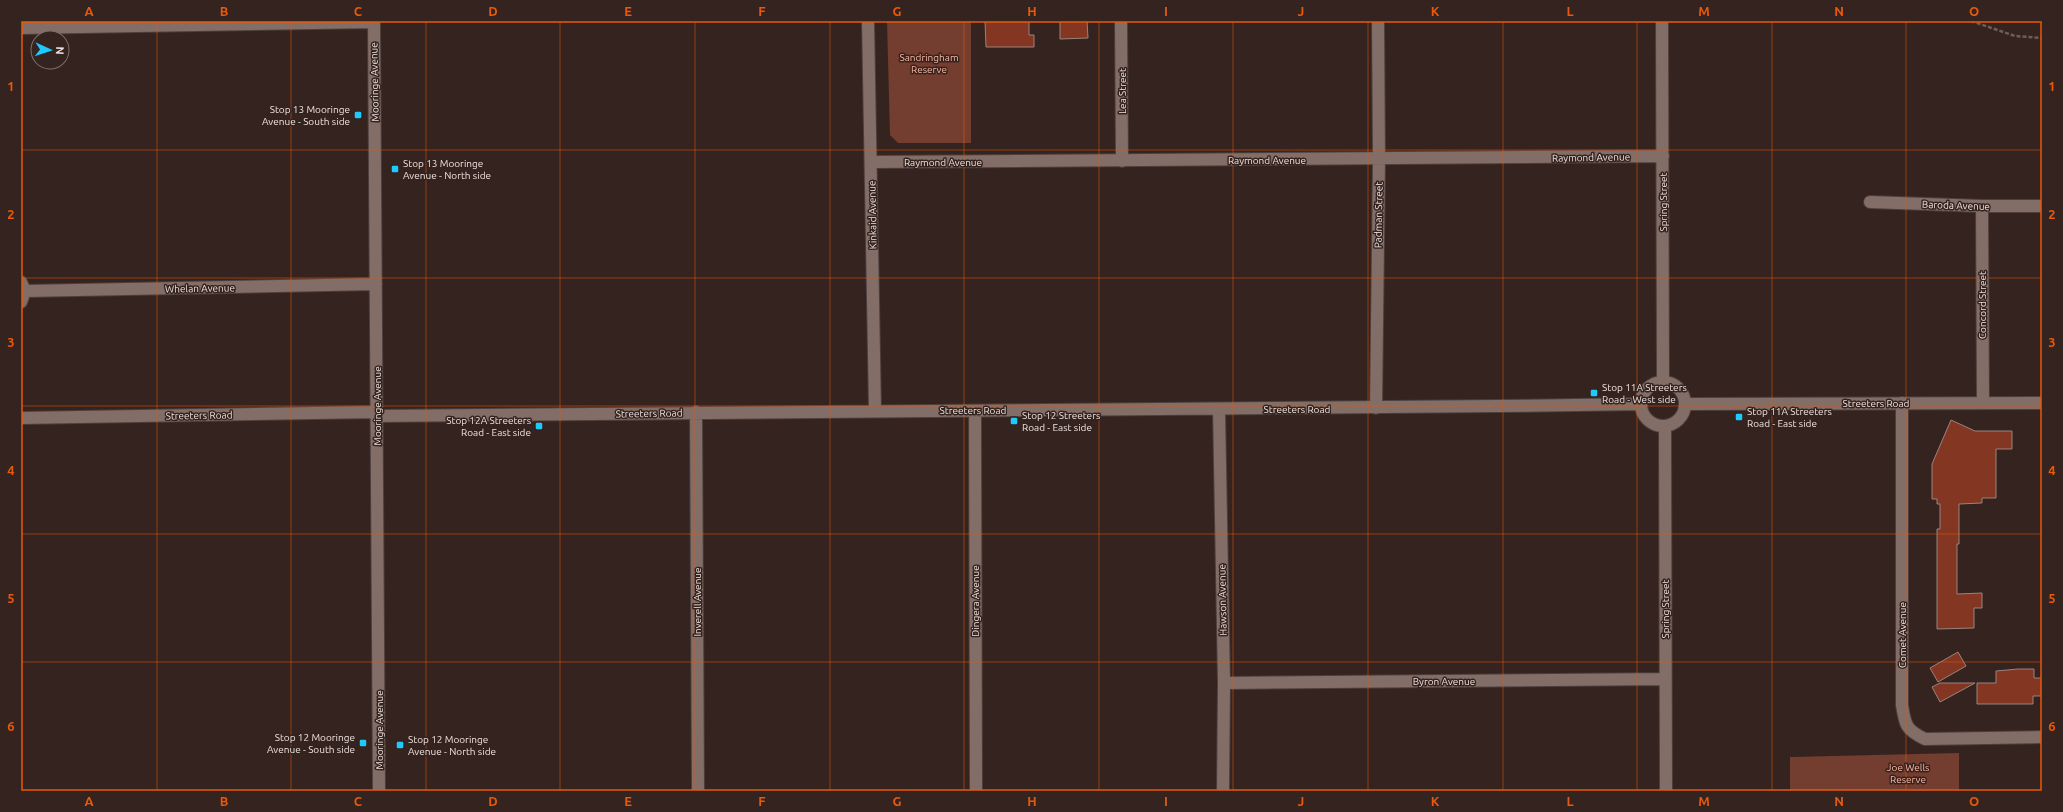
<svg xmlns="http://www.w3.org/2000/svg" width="2063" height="812" viewBox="0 0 2063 812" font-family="Ubuntu,sans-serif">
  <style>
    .green { fill: #733d2f }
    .building { fill: #833622; stroke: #9a847e }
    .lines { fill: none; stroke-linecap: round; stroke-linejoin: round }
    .minor-casing { stroke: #4e3f3c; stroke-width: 14 }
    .path { stroke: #6e5e59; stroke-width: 2.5; stroke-dasharray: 4 2; stroke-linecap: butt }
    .minor { stroke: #826d67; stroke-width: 12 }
    .grid { fill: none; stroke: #e8590c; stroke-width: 1; stroke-opacity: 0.55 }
    .poi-dot { fill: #1ec9fd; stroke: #34231e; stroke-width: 1.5 }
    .labels { text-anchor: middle; stroke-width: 3; stroke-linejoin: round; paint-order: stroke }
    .park-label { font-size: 10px; fill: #fcb7a5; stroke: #34231e }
    .street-label { font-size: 10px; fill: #efe2df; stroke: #34231e }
    .poi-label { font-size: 10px; fill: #efe2df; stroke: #34231e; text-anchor: start }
    .neatline { fill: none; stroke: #e8590c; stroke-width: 1.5 }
    .grid-label { font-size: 13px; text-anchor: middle; font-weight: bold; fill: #e8590c }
  </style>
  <rect width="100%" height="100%" fill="#34231e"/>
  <!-- green -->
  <path class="green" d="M887 21H971V143H898L890 135Z
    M1959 753V791H1790V757Z"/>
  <!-- building -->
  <path class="building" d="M985 21H1029V35H1034V47H986Z
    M1060 21H1087L1088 38 1060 39Z
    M1951 420 1975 431H2012V449H1996V498H1982V503L1959 504V544H1957V594L1982 593V608H1974V628L1937 629V529H1940V504H1937V499H1932V464Z
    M1958 652 1966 666 1938 682 1930 668Z
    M2018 669H2034V678H2042V696H2033V704H1977V683H1996V671Z
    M1940 683H1975L1940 702 1932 687Z"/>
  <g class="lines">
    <defs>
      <path id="minor" d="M374 21 379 791
        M868 21 875 410
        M1121 21 1122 161
        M1662 21 1663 382
        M21 28 374 22
        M871 162 1663 156
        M1870 202 1982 206H2042
        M1982 206 1983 403
        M21 282 25 291 21 302
        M25 291 376 284
        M1641 404a22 22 0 1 1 44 0a22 22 0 1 1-44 0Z
        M1902 403V705C1905 725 1906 730 1925 739L2042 737
        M1685 404 2042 403
        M1376 408 1379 159 1378 21
        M1219 410 1224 683 1223 791
        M975 411 976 791
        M696 412 698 791
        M377 416C799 410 1220 411 1641 404
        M21 418 377 412
        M1665 426 1666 791
        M1224 683 1665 679"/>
    </defs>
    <!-- minor casing -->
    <use href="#minor" class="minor-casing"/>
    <!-- path -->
    <path class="path" d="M1971 21 2015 36 2042 38"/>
    <!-- minor -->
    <use href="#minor" class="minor"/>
  </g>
  <!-- grid -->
  <path class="grid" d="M157 21V791M291 21V791M426 21V791M560 21V791M695 21V791M830 21V791M964 21V791M1099 21V791M1233 21V791M1368 21V791M1503 21V791M1637 21V791M1772 21V791M1906 21V791M21 150H2042M21 278H2042M21 406H2042M21 534H2042M21 662H2042"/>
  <!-- markers -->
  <g class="poi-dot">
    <rect x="354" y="111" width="8" height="8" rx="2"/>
    <rect x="391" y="165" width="8" height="8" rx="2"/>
    <rect x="1590" y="389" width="8" height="8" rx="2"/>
    <rect x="1735" y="413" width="8" height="8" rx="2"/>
    <rect x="1010" y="417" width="8" height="8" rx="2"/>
    <rect x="535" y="422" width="8" height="8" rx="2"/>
    <rect x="359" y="739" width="8" height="8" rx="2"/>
    <rect x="396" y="741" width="8" height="8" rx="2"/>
  </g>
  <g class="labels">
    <!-- park labels -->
    <g class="park-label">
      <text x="929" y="61">Sandringham<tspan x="929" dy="12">Reserve</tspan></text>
      <text x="1908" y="771">Joe Wells<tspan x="1908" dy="12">Reserve</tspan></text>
    </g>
    <!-- street labels -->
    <g class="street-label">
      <text transform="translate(374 82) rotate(-91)" y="4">Mooringe Avenue</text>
      <text transform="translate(1122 91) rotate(-90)" y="4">Lea Street</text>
      <text transform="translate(1591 157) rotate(-1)" y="4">Raymond Avenue</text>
      <text x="1267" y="164">Raymond Avenue</text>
      <text x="943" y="166">Raymond Avenue</text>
      <text transform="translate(1663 202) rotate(-90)" y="4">Spring Street</text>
      <text transform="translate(1956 205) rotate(2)" y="4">Baroda Avenue</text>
      <text transform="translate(872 215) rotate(-91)" y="4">Kinkaid Avenue</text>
      <text transform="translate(1378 215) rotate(-89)" y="4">Padman Street</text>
      <text transform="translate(200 288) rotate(-1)" y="4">Whelan Avenue</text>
      <text transform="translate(1982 305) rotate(-90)" y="4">Concord Street</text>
      <text x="1876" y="407">Streeters Road</text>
      <text transform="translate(377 406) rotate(-90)" y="4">Mooringe Avenue</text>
      <text x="1297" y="413">Streeters Road</text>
      <text x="973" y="414">Streeters Road</text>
      <text transform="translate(649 413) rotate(-1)" y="4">Streeters Road</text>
      <text transform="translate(199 415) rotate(-1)" y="4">Streeters Road</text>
      <text transform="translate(1222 600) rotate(-91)" y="4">Hawson Avenue</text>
      <text transform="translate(975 601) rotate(-90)" y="4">Dingera Avenue</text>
      <text transform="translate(697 602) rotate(-90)" y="4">Inverell Avenue</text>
      <text transform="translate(1665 609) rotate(-90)" y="4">Spring Street</text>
      <text transform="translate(1902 635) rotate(-90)" y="4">Comet Avenue</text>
      <text x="1444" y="685">Byron Avenue</text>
      <text transform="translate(379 730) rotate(-90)" y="4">Mooringe Avenue</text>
    </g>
    <!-- poi labels -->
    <g class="poi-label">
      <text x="350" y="113" text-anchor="end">Stop 13 Mooringe<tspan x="350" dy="12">Avenue - South side</tspan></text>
      <text x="403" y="167">Stop 13 Mooringe<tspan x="403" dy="12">Avenue - North side</tspan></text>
      <text x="1602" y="391">Stop 11A Streeters<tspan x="1602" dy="12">Road - West side</tspan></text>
      <text x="1747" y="415">Stop 11A Streeters<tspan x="1747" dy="12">Road - East side</tspan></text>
      <text x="1022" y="419">Stop 12 Streeters<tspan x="1022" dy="12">Road - East side</tspan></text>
      <text x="531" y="424" text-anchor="end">Stop 12A Streeters<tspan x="531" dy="12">Road - East side</tspan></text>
      <text x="355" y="741" text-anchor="end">Stop 12 Mooringe<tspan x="355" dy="12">Avenue - South side</tspan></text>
      <text x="408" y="743">Stop 12 Mooringe<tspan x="408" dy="12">Avenue - North side</tspan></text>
    </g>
  </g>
  <!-- border -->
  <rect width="2063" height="812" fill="none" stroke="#34231e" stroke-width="44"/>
  <!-- north arrow -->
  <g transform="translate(50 50) rotate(93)"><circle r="19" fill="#34231e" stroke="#7f6f6b"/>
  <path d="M0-3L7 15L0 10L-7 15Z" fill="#1ec9fd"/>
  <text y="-6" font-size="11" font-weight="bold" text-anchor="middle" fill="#efe2df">N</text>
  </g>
  <rect x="22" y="22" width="2019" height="768" class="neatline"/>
  <g class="grid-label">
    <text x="89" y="16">A</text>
    <text x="224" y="16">B</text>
    <text x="358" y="16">C</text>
    <text x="493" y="16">D</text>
    <text x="628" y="16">E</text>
    <text x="762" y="16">F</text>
    <text x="897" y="16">G</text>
    <text x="1032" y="16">H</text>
    <text x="1166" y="16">I</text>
    <text x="1301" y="16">J</text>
    <text x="1435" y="16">K</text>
    <text x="1570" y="16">L</text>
    <text x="1704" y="16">M</text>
    <text x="1839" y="16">N</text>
    <text x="1974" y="16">O</text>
    <text x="11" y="91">1</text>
    <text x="2052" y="91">1</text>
    <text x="11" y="219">2</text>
    <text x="2052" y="219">2</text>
    <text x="11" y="347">3</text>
    <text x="2052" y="347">3</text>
    <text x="11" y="475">4</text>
    <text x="2052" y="475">4</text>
    <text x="11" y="603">5</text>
    <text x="2052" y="603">5</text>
    <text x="11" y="731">6</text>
    <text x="2052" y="731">6</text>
    <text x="89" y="806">A</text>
    <text x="224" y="806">B</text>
    <text x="358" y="806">C</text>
    <text x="493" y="806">D</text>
    <text x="628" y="806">E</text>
    <text x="762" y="806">F</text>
    <text x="897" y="806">G</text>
    <text x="1032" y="806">H</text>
    <text x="1166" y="806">I</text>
    <text x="1301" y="806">J</text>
    <text x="1435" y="806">K</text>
    <text x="1570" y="806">L</text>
    <text x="1704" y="806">M</text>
    <text x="1839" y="806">N</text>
    <text x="1974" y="806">O</text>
  </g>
</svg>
